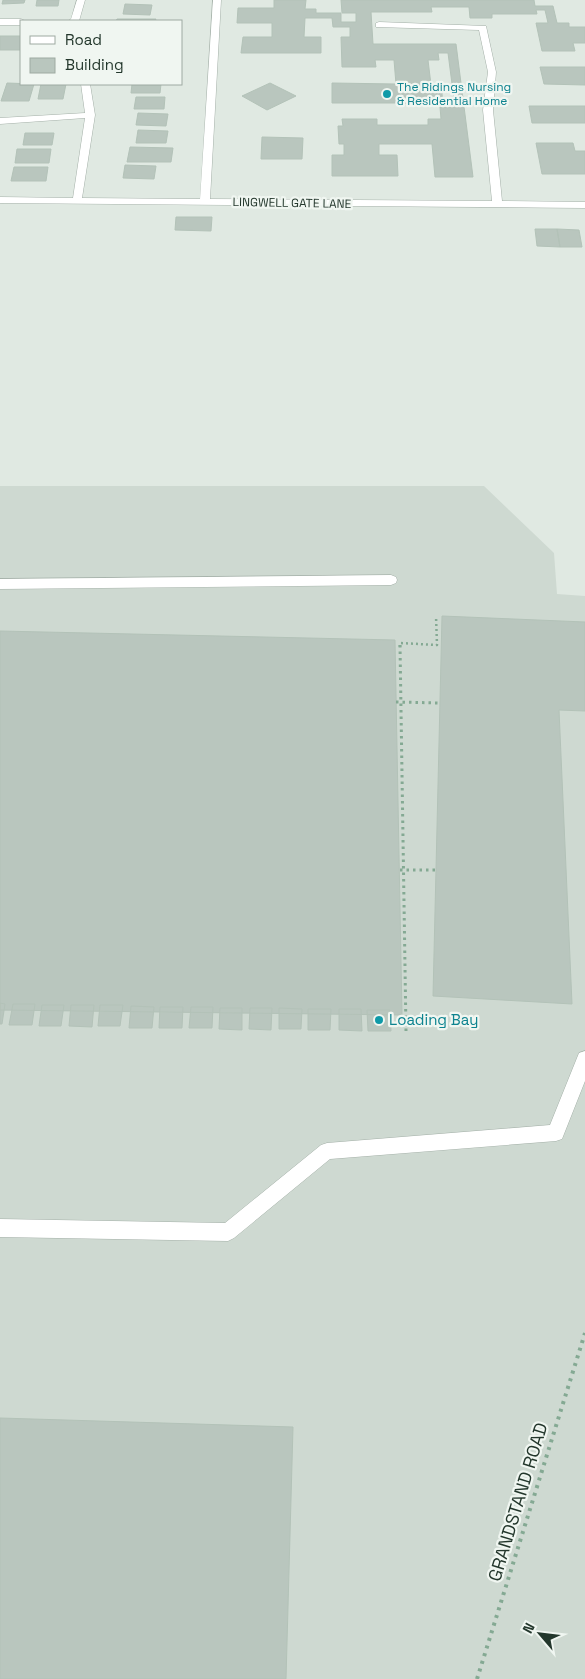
<svg xmlns="http://www.w3.org/2000/svg" width="585" height="1679" viewBox="0 0 585 1679" font-family="'Space Grotesk',sans-serif">
  <style>
    .built { fill: #ced9d1 }
    .building { fill: #b9c6be; stroke: #b3c2b8 }
    .lines { fill: none; stroke-linecap: round; stroke-linejoin: round }
    .minor-casing { stroke: #a4b0a8; stroke-width: 1 }
    .path-far2 { stroke: #84a993; stroke-width: 2.5; stroke-dasharray: 2 3; stroke-linecap: butt }
    .path-far1 { stroke: #84a993; stroke-width: 3; stroke-dasharray: 2.5 4; stroke-linecap: butt }
    .path { stroke: #84a993; stroke-width: 4; stroke-dasharray: 3 5; stroke-linecap: butt }
    .minor { fill: #fff; fill-rule: evenodd }
    .culture-dot { fill: #0f9aa8; stroke: #f0f6f1; stroke-width: 2 }
    .labels { text-anchor: middle; stroke-width: 4.5; stroke-linejoin: round; paint-order: stroke }
    .far-culture-label { font-size: 12px; fill: #0d838f; stroke: #f0f6f1; text-anchor: start }
    .far-street-label { font-size: 12px; fill: #23372c; stroke: #f0f6f1 }
    .culture-label { font-size: 15px; fill: #0d838f; stroke: #f0f6f1; text-anchor: start }
    .near-street-label { font-size: 18px; fill: #23372c; stroke: #f0f6f1 }
  </style>
  <rect width="100%" height="100%" fill="#e0e9e2"/>
  <!-- built -->
  <path class="built" d="M0 486H484L554 553 557 594 585 596V1679H0Z"/>
  <!-- building -->
  <path class="building" d="M3 0H25L24 3 2 4Z
    M37 0H59L58 6H36Z
    M274 0H306L305 9H316V13H341V22H356V13H342L341 0H534L535 6H553L557 23H569V27H585V43H573L575 51H542L536 23H548L545 10H536L537 14H492V18H470L469 7H431L432 12H371L373 44H456L473 177H435L432 144H379V155H397L398 176H332V155H344V144H339L338 126H343L342 119H377V125H428V119H441L440 107H455L448 53H438L439 60H428L431 85H441L443 103H332V83L396 84 394 60H375L376 67H342L341 37H350V27H333L332 18H305L304 37H321V53H241L243 37H272V23H237L238 8H274Z
    M125 4 152 5 150 15 123 14Z
    M117 19H156L155 21H116Z
    M0 36H21V50H0Z
    M540 67H585V85L544 84Z
    M7 83 34 84 29 101H1Z
    M270 83 296 96 267 110 242 96Z
    M41 84H66L63 99H38Z
    M132 84H161L160 93H131Z
    M136 97H165L164 109H134Z
    M529 106H585V123H532Z
    M138 113 168 114 166 126 136 125Z
    M138 130 168 131 166 143H136Z
    M25 133H54L52 145H23Z
    M262 137 303 138 302 159H261Z
    M536 143H573L575 151H585V174H542Z
    M130 147 173 148 171 162H127Z
    M17 149H51L49 163H15Z
    M125 165 156 166 154 179 123 178Z
    M14 167H48L46 181H11Z
    M176 217H212L211 231 175 230Z
    M535 229H557L560 247 537 246Z
    M557 229 579 230 582 247H560Z
    M442 616 585 622V711L559 710 572 1004 433 996Z
    M0 631 395 640 402 1015 0 1010Z
    M0 1003 5 1004 2 1024H0Z
    M13 1004H35L32 1025H9Z
    M42 1005H64L61 1026H39Z
    M71 1005H94L92 1027 69 1026Z
    M100 1005H123L120 1026H98Z
    M131 1006 154 1007 152 1028H129Z
    M160 1007H183L182 1028H159Z
    M191 1007H213L212 1028H189Z
    M220 1008H242V1030L219 1029Z
    M250 1008H272L271 1030 249 1029Z
    M279 1008 302 1009 301 1029H279Z
    M308 1009H331L330 1030H308Z
    M339 1009H361L362 1031 339 1030Z
    M367 1010H390L391 1031H368Z
    M0 1418 293 1427 286 1679H0Z"/>
  <g class="lines">
    <defs>
      <path id="minor" d="M77 0H85L79 21H68L71 19Z
        M213 0H221L210 199 492 201 483 110 488 72 479 30 376 27V23L379 22 486 26 496 72 493 110 502 201 585 202V208L0 203V197L73 198 85 118 0 124V118L85 113 81 84H90L95 115 82 198 200 199Z
        M0 19H21L25 21H21V25H0Z
        M391 575 396 577 397 580 396 583 391 585 0 589V579Z
        M585 1051V1081L562 1139 556 1141 330 1159 234 1238 228 1241 0 1237V1219L225 1223 321 1145 327 1143 550 1125 579 1053Z"/>
    </defs>
    <!-- minor casing -->
    <use href="#minor" class="minor-casing"/>
    <!-- path-far2 -->
    <path class="path-far2" d="M400 647V643L437 645 436 616"/>
    <!-- path-far1 -->
    <path class="path-far1" d="M400 645 406 1031
      M396 702 440 703
      M400 870H436"/>
    <!-- path -->
    <path class="path" d="M477 1679 585 1333"/>
    <!-- minor -->
    <use href="#minor" class="minor"/>
  </g>
  <!-- markers -->
  <g class="culture-dot">
    <circle cx="387" cy="94" r="5"/>
    <circle cx="379" cy="1020" r="5"/>
  </g>
  <g class="labels">
    <!-- far-culture labels -->
    <g class="far-culture-label">
      <text x="397" y="91">The Ridings Nursing<tspan x="397" dy="14">&amp; Residential Home</tspan></text>
    </g>
    <!-- far-street labels -->
    <g class="far-street-label">
      <text transform="translate(292 203) rotate(1)" y="4">LINGWELL GATE LANE</text>
    </g>
    <!-- culture labels -->
    <g class="culture-label">
      <text x="389" y="1025">Loading Bay</text>
    </g>
    <!-- near-street labels -->
    <g class="near-street-label">
      <text transform="translate(518 1502) rotate(-73)" y="6">GRANDSTAND ROAD</text>
    </g>
  </g>
  <!-- legend -->
  <rect x="20" y="20" width="162" height="65" fill="#f0f6f1" stroke="#9eaaa2"/>
  <rect x="30" y="36" width="25" height="8" fill="#ffffff" stroke="#9eaaa2"/>
  <text x="65" y="45" font-size="15" fill="#23372c">Road</text>
  <rect x="30" y="58" width="25" height="15" fill="#b9c6be" stroke="#9eaaa2"/>
  <text x="65" y="70" font-size="15" fill="#23372c">Building</text>
  <!-- north arrow -->
  <g transform="translate(540 1634) rotate(298)" stroke="#f0f6f1" stroke-width="4" paint-order="stroke">
  <path d="M0-4L9 19L0 12L-9 19Z" fill="#23372c"/>
  <text y="-8" font-size="14" font-weight="bold" text-anchor="middle" fill="#23372c">N</text>
  </g>
</svg>
